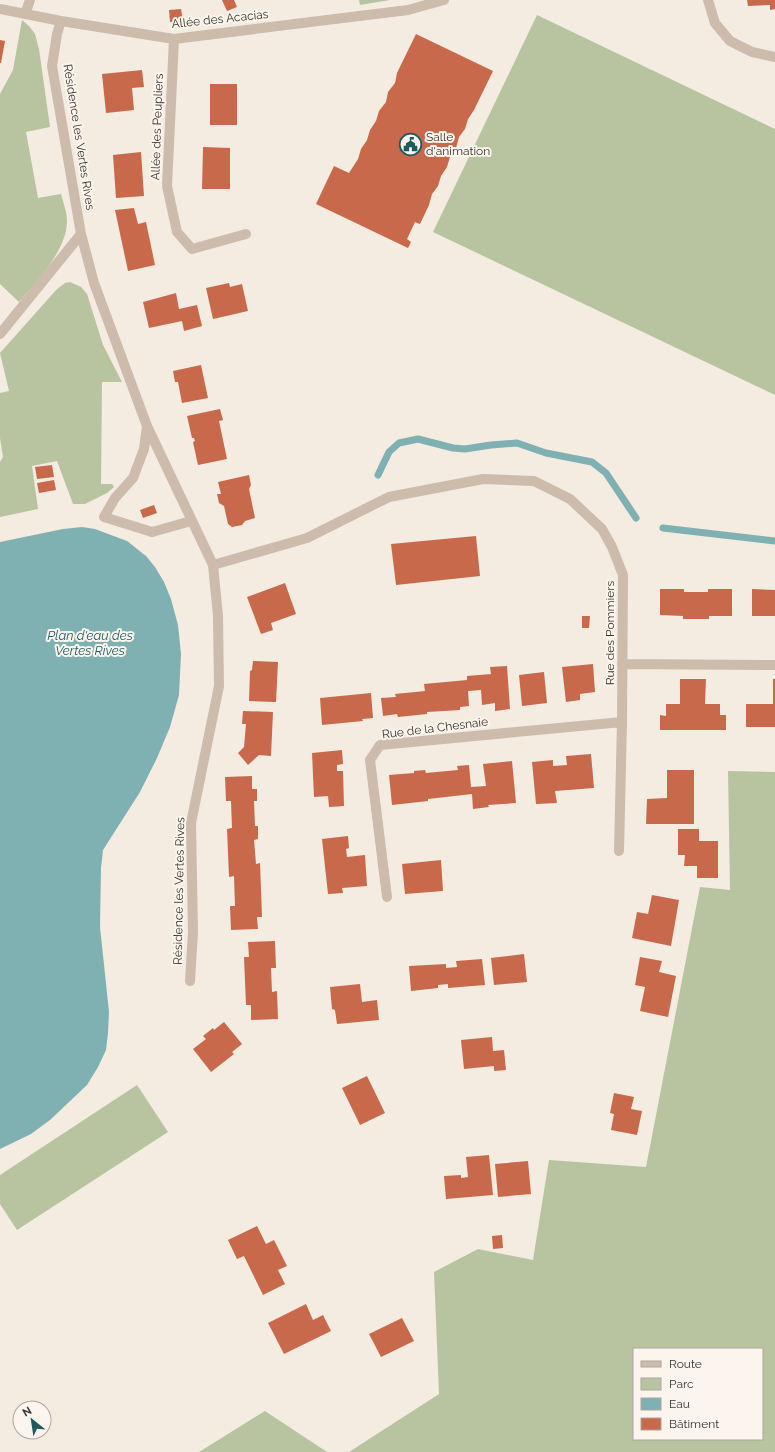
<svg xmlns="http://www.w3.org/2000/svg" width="775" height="1452" viewBox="0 0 775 1452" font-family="Raleway,sans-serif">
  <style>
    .green { fill: #b8c4a0; fill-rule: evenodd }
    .water { fill: #7fb0b2 }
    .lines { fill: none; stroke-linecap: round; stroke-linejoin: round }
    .stream { stroke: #7fb0b2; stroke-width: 7 }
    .building { fill: #c8694b }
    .minor { stroke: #cdbbac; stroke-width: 10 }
    .labels { text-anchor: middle; stroke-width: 4; stroke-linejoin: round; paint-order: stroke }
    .street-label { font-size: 12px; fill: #3b302b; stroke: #fbf5ee }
    .poi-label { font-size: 12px; fill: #3b302b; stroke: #fbf5ee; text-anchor: start }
    .water-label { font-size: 13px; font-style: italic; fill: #1f5a5e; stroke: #fbf5ee }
  </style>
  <rect width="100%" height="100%" fill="#f4ebe1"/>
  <!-- green -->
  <path class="green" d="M359 0H390L360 5Z
    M537 15 775 129V395L433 232Z
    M22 20 29 26 35 34 39 49 50 127 26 132 38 198 61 194C63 202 67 212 67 221 67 250 37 281 19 302L0 284V94L13 70Z
    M70 282 81 287 87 294 103 345 122 382H102L101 484H112L114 487 107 493 85 504H73L57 461 32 466 38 509 0 517V462L3 457 0 438V393L9 391 0 353 57 289 65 283Z
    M728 771 775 772V1452H349L439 1394 434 1272 478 1249 533 1260 549 1160 646 1167 700 887 730 890ZM634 1349H762V1439H634Z
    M137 1085 168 1132 17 1230 0 1204V1175Z
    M265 1411 327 1452H199Z"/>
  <!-- water -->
  <path class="water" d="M82 527 95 529 127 541 146 556 155 567 164 582 171 599 178 625 181 654 179 695 170 727 157 758 140 792 103 850 101 868 100 927 109 1012 108 1033 106 1050 98 1067 87 1085 50 1120 31 1134 0 1149V542L63 529Z"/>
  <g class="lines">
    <!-- stream -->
    <path class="stream" d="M378 475 389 452 399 443 418 439 453 448 465 449 491 445 517 443 546 453 592 462 606 473 636 518
      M663 528 775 541"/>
  </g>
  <!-- building -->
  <path class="building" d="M222 0H234L237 7 227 11Z
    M747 0H775V9L770 10V5L748 6Z
    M181 9 183 21 170 22 169 10Z
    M416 34 493 71 474 110 468 119 465 129 459 137 456 148 450 157 447 167 441 176 438 186 432 194 429 205 420 224 415 222 407 239 411 242 408 248 316 204 334 166 349 173 358 159 361 149 367 140 370 130 376 121 379 111 386 102 388 92 395 83 397 73Z
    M0 40 5 41 1 63H0Z
    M142 70 144 87 132 88 134 110 106 113 102 74Z
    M210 84H237V125H210Z
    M203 147 230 148V189H202Z
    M141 152 144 196 116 198 113 155Z
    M134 208 138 224 146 222 155 265 128 271 115 210Z
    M229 283 230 287 242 284 248 311 213 319 206 288Z
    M176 293 179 309 197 305 202 326 184 331 182 321 149 328 143 302Z
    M201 365 208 398 182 403 178 382H175L173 371Z
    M220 409 223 420 219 421 227 459 198 465 193 442 195 441 194 438H192L187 416Z
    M52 465 54 477 37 479 35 467Z
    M249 475 251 485 249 489 255 518 245 521 242 525 232 527 228 524 224 506 219 503 217 494H221L218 482Z
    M54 480 56 490 39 493 37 483Z
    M154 505 157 513 143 518 140 510Z
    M476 536 480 576 396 585 391 544Z
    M285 583 296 614 271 623 273 630 261 634 247 597Z
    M660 589H684V592H708V589H732V616H709V619H683V616L660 615Z
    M752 589 775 590V616H752Z
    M582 616H590L589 628H582Z
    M253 661 278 662 276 702 249 701 250 671 252 670Z
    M593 664 595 692 580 694V700L566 702 562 667Z
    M507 666 510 709 495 711V703L482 705 481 690 468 691 469 706 460 707V710L427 712V714L398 717 397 714 383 716 381 698 396 697 395 694 425 691 424 684 467 680V676L491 674 490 667Z
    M544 672 547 703 522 706 519 675Z
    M680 679H706L705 704H720V715H726V730H660V715L666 716V704H680Z
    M773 679H775V727H746V704H773Z
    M371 693 373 718 362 719 363 721 322 725 320 698Z
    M243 711 273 712 271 756 259 755 248 765 238 753 244 747 246 724H242Z
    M342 750 343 764 337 765V771H343L344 806 329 807 328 796 314 797 312 753Z
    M591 754 594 788 555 791 557 803 536 804 532 762 553 760V766L567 765 566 756Z
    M512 761 516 803 488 805 489 807 473 809 472 794 428 799V801L392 805 389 775 414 773V771L425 770 426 773 458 770 457 766 469 765 471 787 486 786 483 764Z
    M667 770H694V824H646L647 799 667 798Z
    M252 776V789H257V801H254L255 826H258V839L254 840 256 864 260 863 262 917H257L258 929 231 930 230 906H235L234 876 229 877 227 829 232 828 231 801H226L225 777Z
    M678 829H699V841H718V878H697V866H684L685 855H678Z
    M348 836 349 848 346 849 347 857 365 855 367 886 342 888 343 893 328 894 322 839Z
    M441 860 443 891 405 894 402 864Z
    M652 895 679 900 671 946 632 938 637 912 648 914Z
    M275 941 276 968H271L272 992 277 991 278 1019 251 1020V1005H246L244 957H249L248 942Z
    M524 954 527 982 494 985 491 958Z
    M640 957 662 961 659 972 676 976 668 1017 640 1011 645 987 635 985Z
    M482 959 485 985 448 988V984L438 985V988L411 991 409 966 446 964V968L457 967 456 961Z
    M360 984 362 1002 377 1000 379 1020 337 1024 335 1010 332 1009 330 987Z
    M224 1022 242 1044 232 1052 234 1054 211 1072 193 1049 206 1039 203 1036 213 1028 214 1030Z
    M492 1037 493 1051 504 1050 506 1070 494 1071V1066L464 1069 461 1040Z
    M367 1076 385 1113 360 1125 342 1088Z
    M614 1093 634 1097 631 1109 642 1111 637 1135 611 1130 614 1114 610 1113Z
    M489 1155 493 1195 446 1199 444 1176 461 1175V1178L468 1177 466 1157Z
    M528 1161 531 1194 498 1197 495 1164Z
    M257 1226 266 1244 274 1240 287 1266 278 1270 285 1284 263 1295 244 1256 237 1259 228 1240Z
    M502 1235 503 1248 493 1249 492 1236Z
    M306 1304 313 1320 323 1315 331 1331 284 1354 268 1323Z
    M402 1318 414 1341 381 1357 369 1334Z"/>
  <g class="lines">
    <!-- minor -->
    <path class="minor" d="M708 0 715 23 730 41 752 52 775 57
      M0 9 61 21 174 39 408 10 444 0
      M25 14 30 0
      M61 21 57 34 52 66 81 234 94 283 147 426 213 565 218 616 219 686 191 823 193 932 190 981
      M174 39 167 186 177 232 192 249 246 234
      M0 334 81 234
      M147 426 144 449 133 478 115 498 104 517 152 532 191 521
      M213 565 307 538 389 497 483 479 534 481 570 499 602 529 612 547 623 575 622 722 619 851
      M622 664 775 665
      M387 897 370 760 380 745 622 722"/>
  </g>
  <!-- icons -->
  <defs>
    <symbol id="civic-ring" viewBox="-11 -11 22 22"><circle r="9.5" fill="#fbf5ee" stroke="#1f5a5e" stroke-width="1.5"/><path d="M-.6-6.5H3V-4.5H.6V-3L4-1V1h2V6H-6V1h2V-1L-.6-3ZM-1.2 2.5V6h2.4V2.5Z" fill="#1f5a5e"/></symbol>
  </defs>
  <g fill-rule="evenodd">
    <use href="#civic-ring" x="398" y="132" width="25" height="25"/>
  </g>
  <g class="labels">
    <!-- street labels -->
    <g class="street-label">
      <text transform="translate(220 19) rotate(-6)" y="4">Allée des Acacias</text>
      <text transform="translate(157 127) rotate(-88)" y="4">Allée des Peupliers</text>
      <text transform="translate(79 137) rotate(81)" y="4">Résidence les Vertes Rives</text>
      <text transform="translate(610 633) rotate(-90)" y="4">Rue des Pommiers</text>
      <text transform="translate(435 728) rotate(-7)" y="4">Rue de la Chesnaie</text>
      <text transform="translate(179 891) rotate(-89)" y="4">Résidence les Vertes Rives</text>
    </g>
    <!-- poi labels -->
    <g class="poi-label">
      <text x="426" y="141">Salle<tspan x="426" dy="14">d'animation</tspan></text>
    </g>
    <!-- water labels -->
    <g class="water-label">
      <text x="90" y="640">Plan d'eau des<tspan x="90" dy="15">Vertes Rives</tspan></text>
    </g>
  </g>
  <!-- legend -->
  <rect x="633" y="1348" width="130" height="92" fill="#fbf5ee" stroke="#aea6a0"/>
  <rect x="641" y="1361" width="20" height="6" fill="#cdbbac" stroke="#aea6a0"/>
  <text x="669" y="1368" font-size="12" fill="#3b302b">Route</text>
  <rect x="641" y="1378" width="20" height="12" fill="#b8c4a0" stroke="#aea6a0"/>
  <text x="669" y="1388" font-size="12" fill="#3b302b">Parc</text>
  <rect x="641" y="1398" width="20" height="12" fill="#7fb0b2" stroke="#aea6a0"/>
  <text x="669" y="1408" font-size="12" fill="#3b302b">Eau</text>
  <rect x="641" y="1418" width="20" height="12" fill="#c8694b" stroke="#aea6a0"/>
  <text x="669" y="1428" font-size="12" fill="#3b302b">Bâtiment</text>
  <!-- north arrow -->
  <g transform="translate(32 1420) rotate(330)"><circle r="19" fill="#fbf5ee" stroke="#aea6a0"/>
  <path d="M0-3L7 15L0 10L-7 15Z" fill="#1f5a5e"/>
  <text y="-6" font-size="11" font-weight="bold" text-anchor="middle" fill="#3b302b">N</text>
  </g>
</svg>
